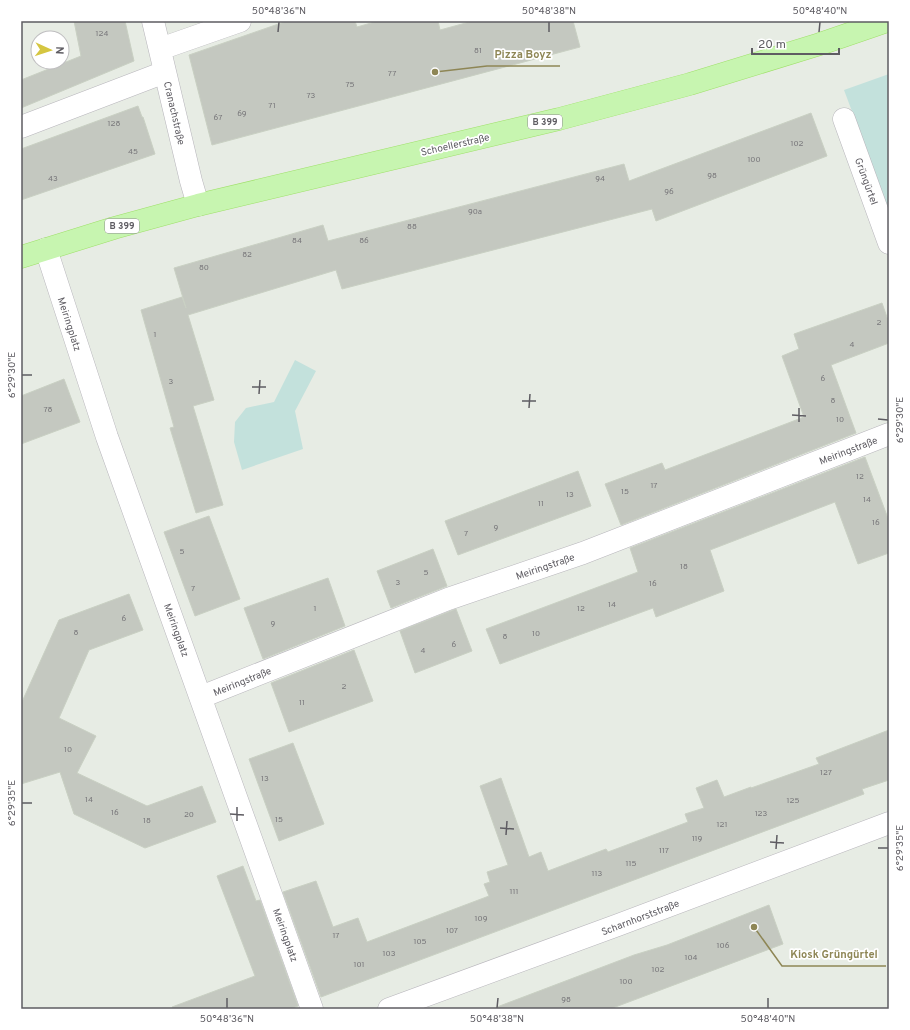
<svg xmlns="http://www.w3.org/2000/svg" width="910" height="1030" viewBox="0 0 910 1030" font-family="Overpass,sans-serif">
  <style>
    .green { fill: #c3e1dc }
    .building { fill: #c4c8c0; stroke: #c9d0c3 }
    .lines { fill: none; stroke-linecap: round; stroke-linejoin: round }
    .minor-casing { stroke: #b8b6bc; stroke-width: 23 }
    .major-casing { stroke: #9fe069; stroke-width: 23 }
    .minor { stroke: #fff; stroke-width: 22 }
    .major { stroke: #c7f5b0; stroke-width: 22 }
    .ticks { fill: none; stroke: #5e5c62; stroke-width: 1.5 }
    .labels { text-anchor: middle; stroke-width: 3.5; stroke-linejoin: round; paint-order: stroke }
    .number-label { font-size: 8px; fill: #78777a }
    .shield { fill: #fff; stroke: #8e8d91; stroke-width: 1 }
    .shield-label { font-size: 9px; font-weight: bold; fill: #5e5c62 }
    .street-label { font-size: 10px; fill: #5e5c62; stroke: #fff }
    .leader { fill: none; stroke: #8e8655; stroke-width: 1.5 }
    .callout-dot { fill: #8e8655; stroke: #fff; stroke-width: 1.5 }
    .callout-label { font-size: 11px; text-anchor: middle; font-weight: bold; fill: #8e8655; stroke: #fff; stroke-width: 3.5; stroke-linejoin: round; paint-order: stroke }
    .neatline { fill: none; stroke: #5e5c62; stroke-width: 1.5 }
    .ticks-label { font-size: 10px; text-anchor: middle; fill: #5e5c62 }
  </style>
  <rect width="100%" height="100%" fill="#e7ece4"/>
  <!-- green -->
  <path class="green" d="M889 74V210L844 90Z
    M295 360 316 371 295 411 303 449 242 470 234 442 235 422 246 408 274 402Z"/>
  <!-- building -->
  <path class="building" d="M74 21H125L134 61 21 108V80L81 56Z
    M287 21H355L357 27 378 21H438L440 30 473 21H573L580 47 212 145 189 55Z
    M138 106 142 117H143L155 154 21 200V149Z
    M811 113 827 156 656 221 652 209 342 289 336 270 188 315 214 400 193 406 223 505 196 513 170 428 174 427 141 310 182 297 186 308 174 268 323 225 328 241 624 164 629 181Z
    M882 303 889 323V343L831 365 856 433 621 525 605 484 662 463 665 470 804 417 782 356 799 349 794 334Z
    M64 379 80 422 21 444V396Z
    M865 457 889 521V553L858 564 835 502 710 550 724 591 656 617 653 608 500 664 486 629 638 572 630 548Z
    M578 471 591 506 458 555 445 521Z
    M209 516 240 599 195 616 164 532Z
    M433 549 447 586 391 608 377 571Z
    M328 578 345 626 263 659 244 608Z
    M129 594 143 630 89 650 59 718 96 736 77 773 147 806 202 786 216 822 145 848 74 814 60 772 21 784V704L59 620Z
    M456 609 472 651 415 673 400 631Z
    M354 650 373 701 289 732 271 683Z
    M889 730V780L862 789 864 794 321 997 283 892 316 881 333 927 358 918 367 942 489 896 484 884 490 882 487 872 508 865 480 786 501 778 529 857 541 852 548 871 606 849 608 852 688 822 685 814 704 808 696 788 717 780 724 797 751 787V788L819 764 816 758Z
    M293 743 324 824 279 841 249 759Z
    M243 866 256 901 260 900 298 1006 290 1009H173L172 1007 255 976 217 876Z
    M769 905 783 944 610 1009H497V1007L634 955 667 945Z"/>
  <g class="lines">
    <defs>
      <path id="minor" d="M153 21 191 181 198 205
        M160 49 240 21
        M844 119 889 243
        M21 127 165 72
        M46 249 107 437 312 1009
        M201 697 448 599 583 553 889 434
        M389 1009 618 925 889 823"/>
      <path id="major" d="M21 257 114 228 198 205 559 119 690 84 820 44 887 21"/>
    </defs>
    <!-- minor casing -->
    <use href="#minor" class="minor-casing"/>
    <!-- major casing -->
    <use href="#major" class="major-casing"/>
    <!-- minor -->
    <use href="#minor" class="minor"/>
    <!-- major -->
    <use href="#major" class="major"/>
  </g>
  <!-- ticks -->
  <path class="ticks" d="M278 32 279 22M549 32V22M819 32 820 22M22 375H32M252 387H266M259 394 260 380M522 401H536M529 408 530 394M792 415 806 416M878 419 888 420M799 422V408M22 803H32M230 814 244 815M237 821V807M500 828 514 829M506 835 507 821M770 842 784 843M878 848H888M776 849 777 835M227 1008V998M497 1008 498 998M768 1008V998"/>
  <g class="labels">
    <!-- number labels -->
    <g class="number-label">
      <text x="102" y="36">124</text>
      <text x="478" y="53">81</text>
      <text x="392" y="76">77</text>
      <text x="350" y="87">75</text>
      <text x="311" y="98">73</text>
      <text x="272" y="108">71</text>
      <text x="242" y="116">69</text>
      <text x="218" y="120">67</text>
      <text x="114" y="126">128</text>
      <text x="797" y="146">102</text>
      <text x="133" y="154">45</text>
      <text x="754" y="162">100</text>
      <text x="712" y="178">98</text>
      <text x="53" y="181">43</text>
      <text x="600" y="181">94</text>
      <text x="669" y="194">96</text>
      <text x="475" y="214">90a</text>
      <text x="412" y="229">88</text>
      <text x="297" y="243">84</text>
      <text x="364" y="243">86</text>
      <text x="247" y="257">82</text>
      <text x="204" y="270">80</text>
      <text x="879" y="325">2</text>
      <text x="155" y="337">1</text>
      <text x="852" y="347">4</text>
      <text x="823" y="381">6</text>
      <text x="171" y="384">3</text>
      <text x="833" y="403">8</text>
      <text x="48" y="412">78</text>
      <text x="840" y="422">10</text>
      <text x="860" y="479">12</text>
      <text x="654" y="488">17</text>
      <text x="625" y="494">15</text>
      <text x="570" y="497">13</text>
      <text x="867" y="502">14</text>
      <text x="541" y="506">11</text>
      <text x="876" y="525">16</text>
      <text x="496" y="530">9</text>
      <text x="466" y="536">7</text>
      <text x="182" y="554">5</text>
      <text x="684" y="569">18</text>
      <text x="426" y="575">5</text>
      <text x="398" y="585">3</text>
      <text x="653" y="586">16</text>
      <text x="193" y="591">7</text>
      <text x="612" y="607">14</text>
      <text x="315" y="611">1</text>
      <text x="581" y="611">12</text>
      <text x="124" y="621">6</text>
      <text x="273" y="626">9</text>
      <text x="76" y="635">8</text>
      <text x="536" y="636">10</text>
      <text x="505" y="639">8</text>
      <text x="454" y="647">6</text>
      <text x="423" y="653">4</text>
      <text x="344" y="689">2</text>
      <text x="302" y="705">11</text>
      <text x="68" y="752">10</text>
      <text x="826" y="775">127</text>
      <text x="265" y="781">13</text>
      <text x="89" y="802">14</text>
      <text x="793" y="803">125</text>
      <text x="115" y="815">16</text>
      <text x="761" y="816">123</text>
      <text x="189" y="817">20</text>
      <text x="279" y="822">15</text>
      <text x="147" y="823">18</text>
      <text x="722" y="827">121</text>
      <text x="697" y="841">119</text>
      <text x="664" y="853">117</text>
      <text x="631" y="866">115</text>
      <text x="597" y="876">113</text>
      <text x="514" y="894">111</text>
      <text x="481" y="921">109</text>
      <text x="452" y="933">107</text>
      <text x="336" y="938">17</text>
      <text x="420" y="944">105</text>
      <text x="723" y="948">106</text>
      <text x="389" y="956">103</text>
      <text x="691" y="960">104</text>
      <text x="359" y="967">101</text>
      <text x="658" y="972">102</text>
      <text x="626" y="984">100</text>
      <text x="566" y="1002">98</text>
    </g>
    <!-- shield labels -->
    <g class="shield">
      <rect x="528" y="115" width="34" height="14" rx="3"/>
      <rect x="105" y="219" width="34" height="14" rx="3"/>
    </g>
    <g class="shield-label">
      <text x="545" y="125">B 399</text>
      <text x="122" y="229">B 399</text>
    </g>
    <!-- street labels -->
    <g class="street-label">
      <text transform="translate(175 113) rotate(77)" y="4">Cranachstraße</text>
      <text transform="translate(455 144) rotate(-13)" y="4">Schoellerstraße</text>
      <text transform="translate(867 181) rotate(70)" y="4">Grüngürtel</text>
      <text transform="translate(70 324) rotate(72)" y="4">Meiringplatz</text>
      <text transform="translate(848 450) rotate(-21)" y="4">Meiringstraße</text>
      <text transform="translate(545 566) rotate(-19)" y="4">Meiringstraße</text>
      <text transform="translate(177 630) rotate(70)" y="4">Meiringplatz</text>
      <text transform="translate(242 681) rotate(-22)" y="4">Meiringstraße</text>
      <text transform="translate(640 917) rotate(-21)" y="4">Scharnhorststraße</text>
      <text transform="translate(286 935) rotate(70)" y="4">Meiringplatz</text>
    </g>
  </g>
  <!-- callouts -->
  <path class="leader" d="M435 72L487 66H560M754 927L782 966H886"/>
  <g class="callout-dot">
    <circle cx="435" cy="72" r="4"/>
    <circle cx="754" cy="927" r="4"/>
  </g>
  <g class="callout-label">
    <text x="523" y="58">Pizza Boyz</text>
    <text x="834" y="958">Kiosk Grüngürtel</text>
  </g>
  <!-- border -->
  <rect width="910" height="1030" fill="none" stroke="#ffffff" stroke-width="44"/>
  <!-- north arrow -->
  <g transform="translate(50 50) rotate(93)"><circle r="19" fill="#ffffff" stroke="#bfbec0"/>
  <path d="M0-3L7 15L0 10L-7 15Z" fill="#d5c641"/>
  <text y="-6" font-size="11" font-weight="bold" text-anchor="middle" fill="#5e5c62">N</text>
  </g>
  <!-- scale -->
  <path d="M752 48v6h87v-6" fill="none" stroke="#5e5c62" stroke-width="2"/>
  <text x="758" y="48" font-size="12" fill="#5e5c62" stroke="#ffffff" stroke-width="3" paint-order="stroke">20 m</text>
  <rect x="22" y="22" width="866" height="986" class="neatline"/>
  <g class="ticks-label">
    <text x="279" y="14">50°48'36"N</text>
    <text x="549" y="14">50°48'38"N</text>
    <text x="820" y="14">50°48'40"N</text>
    <text transform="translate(11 375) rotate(-90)" y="4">6°29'30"E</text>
    <text transform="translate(899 420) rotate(-90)" y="4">6°29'30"E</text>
    <text transform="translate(11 803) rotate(-90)" y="4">6°29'35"E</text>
    <text transform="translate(899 848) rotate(-90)" y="4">6°29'35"E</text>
    <text x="227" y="1022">50°48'36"N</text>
    <text x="497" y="1022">50°48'38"N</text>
    <text x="768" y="1022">50°48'40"N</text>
  </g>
</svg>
